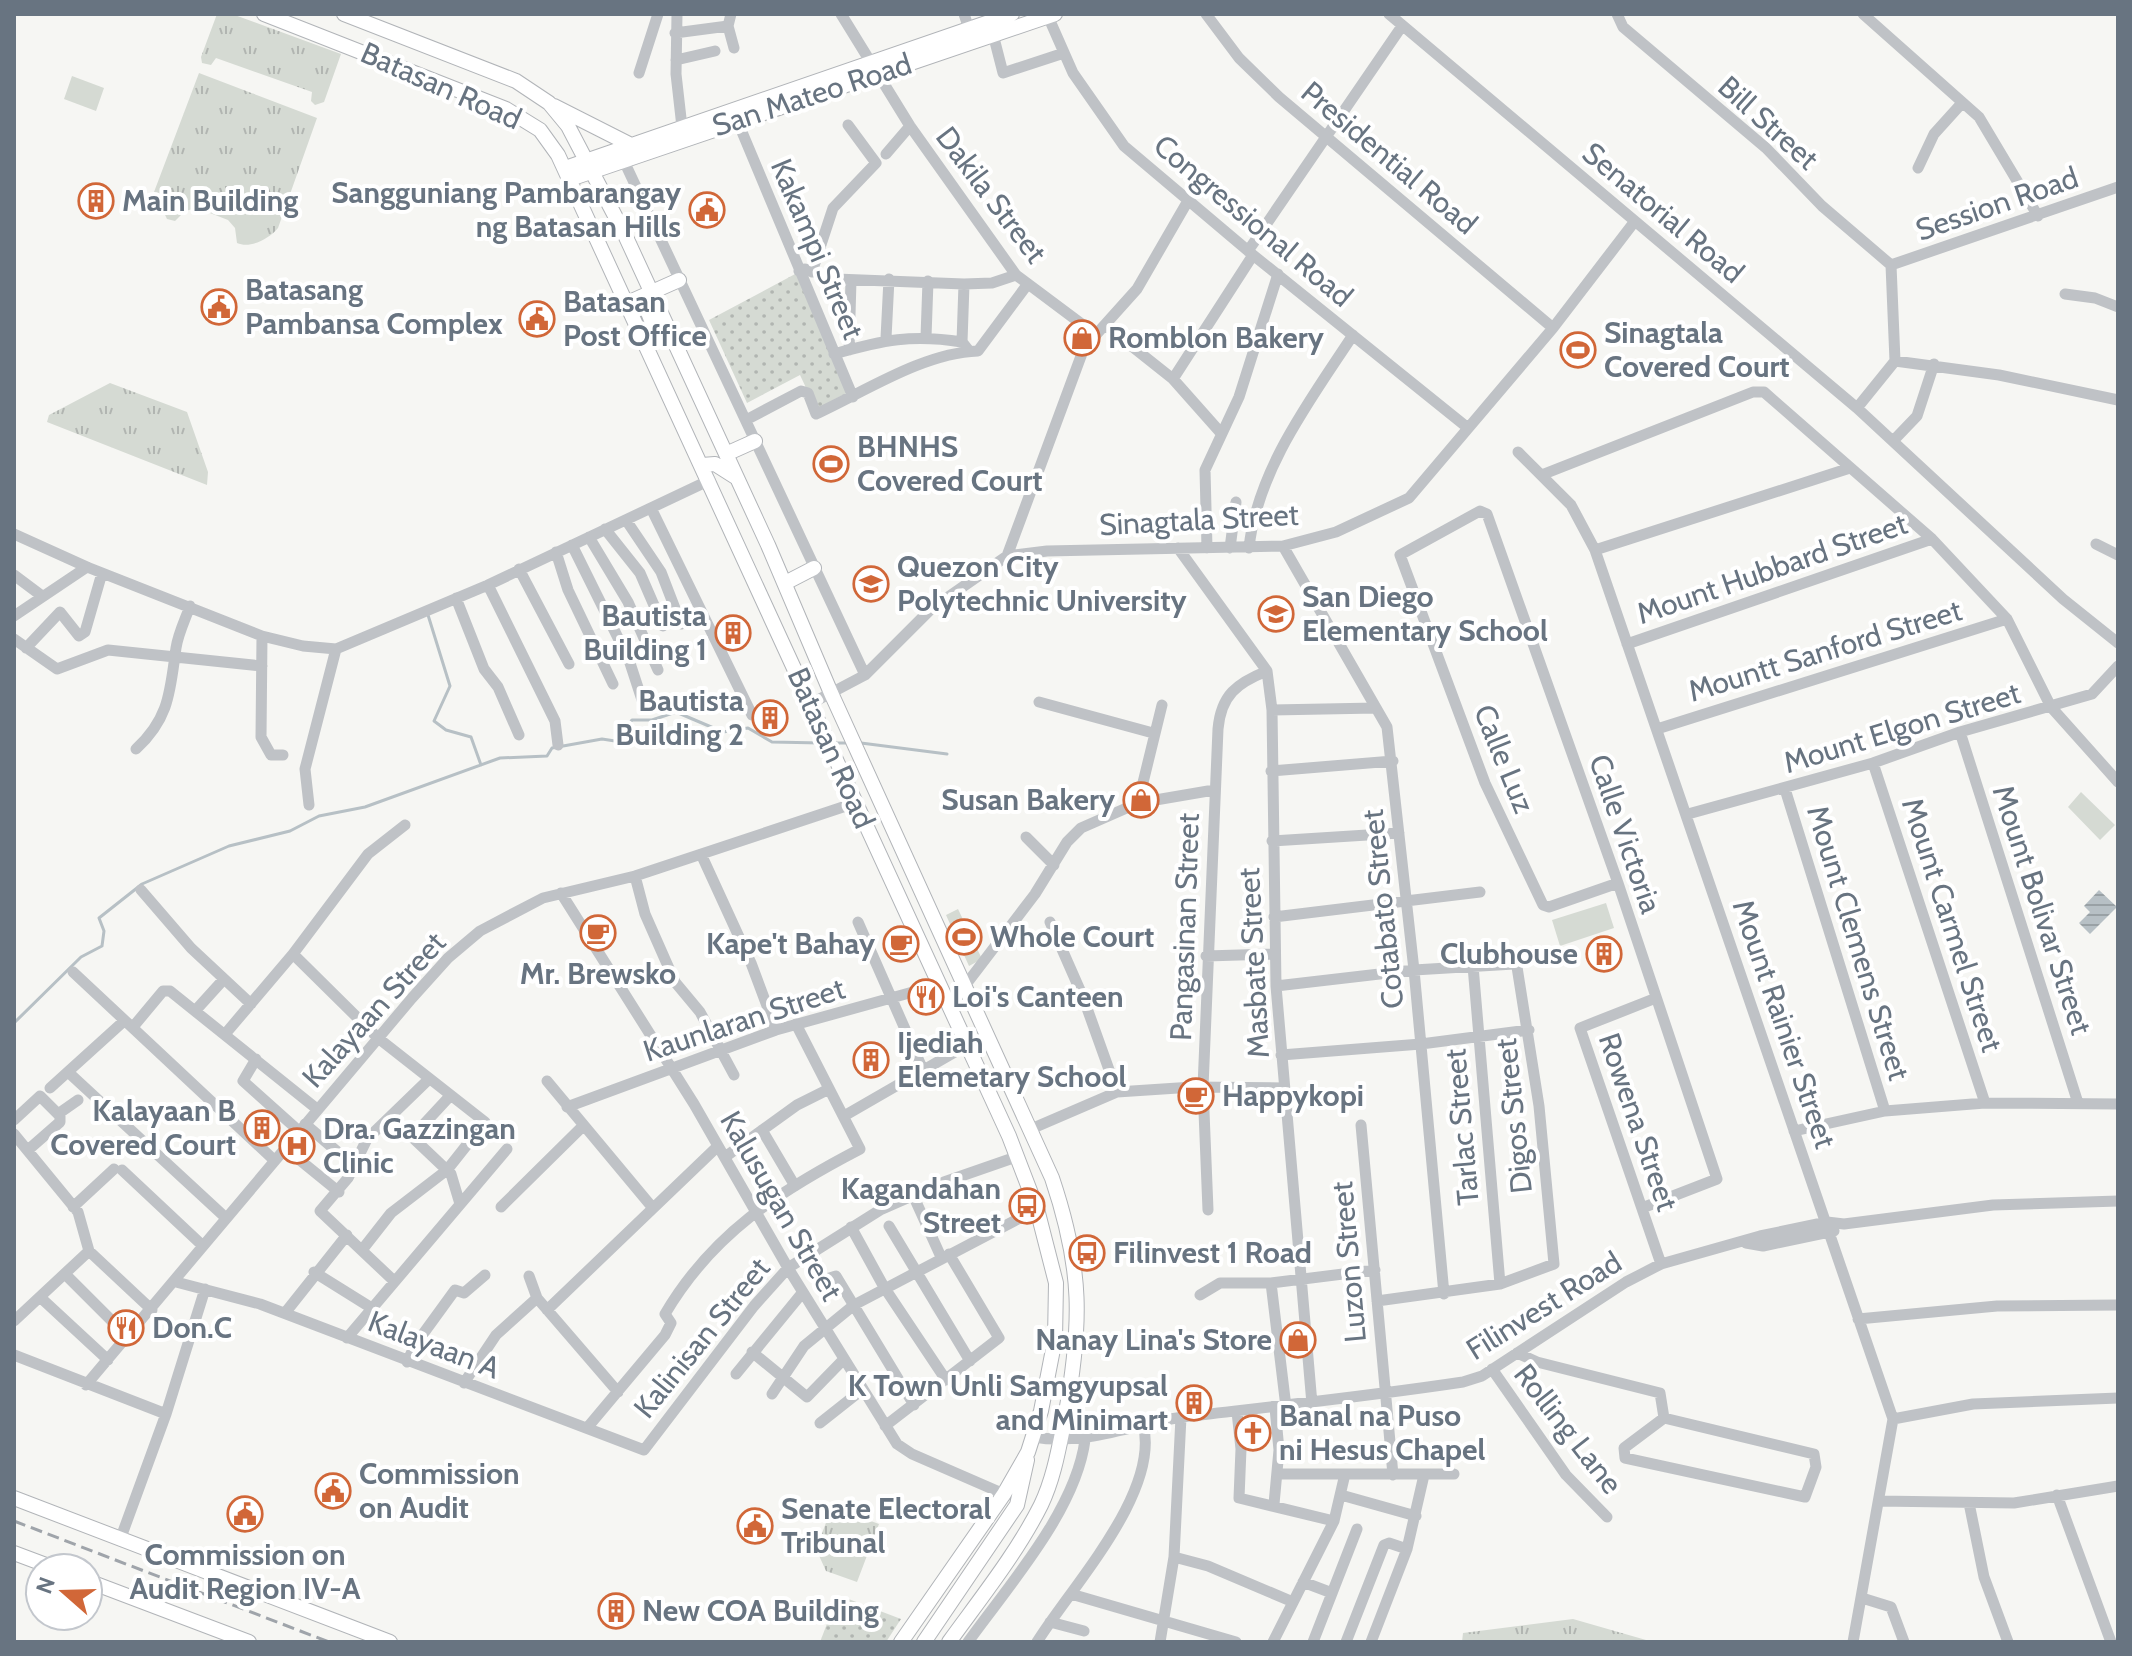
<svg xmlns="http://www.w3.org/2000/svg" width="2132" height="1656" viewBox="0 0 2132 1656" font-family="Cabin,sans-serif">
  <style>
    .grass { fill: url(#grass-tufts) }
    .park { fill: url(#park-dots) }
    .garden { fill: #d5dad3 }
    .water { fill: url(#water-rules) }
    .lines { fill: none; stroke-linecap: round; stroke-linejoin: round }
    .stream { stroke: #b7c0c5; stroke-width: 3 }
    .major-casing { stroke: #b1b4b8; stroke-width: 16 }
    .minor { stroke: #bfc2c6; stroke-width: 11 }
    .major { stroke: #fff; stroke-width: 14 }
    .rail { stroke: #9fa4aa; stroke-width: 3; stroke-dasharray: 12 6; stroke-linecap: butt }
    .labels { text-anchor: middle; stroke-width: 8; stroke-linejoin: round; paint-order: stroke }
    .street-label { font-size: 30px; fill: #687481; stroke: #fff }
    .poi-label { font-size: 30px; font-weight: bold; fill: #687481; stroke: #fff; text-anchor: start }
  </style>
  <defs>
    <pattern id="grass-tufts" width="24" height="20" patternUnits="userSpaceOnUse" patternTransform="scale(2)"><rect width="24" height="20" fill="#d5dad3"/><path d="M3 7l-1-3M5 7V3M7 7l1-3M15 17l-1-3M17 17v-4M19 17l1-3" fill="none" stroke="#b1b5b1"/></pattern>
    <pattern id="park-dots" width="8" height="8" patternUnits="userSpaceOnUse" patternTransform="scale(2)"><rect width="8" height="8" fill="#d5dad3"/><path d="M2 2h.1M6 6h.1" fill="none" stroke="#b1b5b1" stroke-width="1.8" stroke-linecap="round"/></pattern>
    <pattern id="water-rules" width="6" height="5" patternUnits="userSpaceOnUse" patternTransform="scale(2)"><rect width="6" height="5" fill="#b7c0c5"/><path d="M0 2.5h6" fill="none" stroke="#99a1a5"/></pattern>
  </defs>
  <rect width="100%" height="100%" fill="#f6f6f3"/>
  <!-- grass -->
  <path class="grass" d="M217 14H232L341 54 324 102 315 105 311 101 312 92 216 58 211 65 202 63 201 57Z
    M199 73 317 118 278 228C269 239 250 249 237 243L235 228 228 220 197 208 185 211 175 221 167 219 154 192Z
    M110 383 187 412 208 472 207 485 47 422 49 415Z
    M832 1507 879 1524 857 1582 826 1571 816 1549Z
    M1573 1619 1653 1642H1462L1463 1633Z"/>
  <!-- park -->
  <path class="park" d="M797 273 847 393 816 409 800 375 747 403 709 320Z
    M838 1595 901 1619 886 1642H820Z"/>
  <!-- garden -->
  <path class="garden" d="M72 76 104 88 96 111 64 99Z
    M2081 792 2115 825 2100 840 2068 807Z
    M1606 903 1614 928 1560 946 1552 920Z
    M958 909 982 959 969 966 946 915Z"/>
  <!-- water -->
  <path class="water" d="M2099 890 2117 907 2090 934 2079 923 2090 912 2084 906Z"/>
  <g class="lines">
    <!-- stream -->
    <path class="stream" d="M428 615 450 686 434 721 446 730 471 737 481 765
      M833 743H849
      M861 743 947 754
      M14 1023 81 957 102 946 104 931 99 918 142 884 229 846 290 831 319 816 365 807 500 758 547 756 552 748 602 739 615 741 632 720H652L676 712 723 732 748 728 772 742 821 743"/>
    <defs>
      <path id="major" d="M264 14 506 109 540 130 558 155 1009 1136 1037 1209 1056 1283 1055 1339 1041 1411 1028 1452 1004 1494 901 1642
        M344 14 516 81 549 103 568 126 625 235 768 545 831 693 1052 1178C1083 1270 1082 1324 1065 1418 1059 1447 1054 1478 1041 1505 1017 1553 980 1599 949 1642
        M554 106 629 144
        M565 168 1012 14
        M570 179 1055 14
        M636 300 645 305 651 320 666 324
        M625 304 679 280
        M726 454 755 441
        M702 465 715 464 737 478
        M785 583 814 568
        M14 1498 390 1642
        M14 1553 54 1568
        M88 1581 249 1642
        M924 1642 1017 1505 1027 1460"/>
    </defs>
    <!-- major casing -->
    <use href="#major" class="major-casing"/>
    <!-- minor -->
    <path class="minor" d="M677 14 676 74 682 127
      M731 14 728 26 734 48
      M841 14 910 126 1016 275 1095 334
      M964 14 969 29
      M1047 14 1073 73 1124 146 1253 255 1468 428
      M1206 14 1239 58 1279 97 1553 328
      M1389 14 1857 408 2063 599 2118 643
      M1617 14 1623 27 1766 148 1822 206 1891 265
      M1863 14 1979 117 2038 216
      M675 33 728 26
      M993 34 1003 73 1064 53
      M676 60 715 51
      M639 73 658 14
      M737 120 853 397
      M886 154 910 126
      M623 159 865 675
      M1918 168 1934 134 1962 103
      M1248 251 1402 26
      M1891 265 2118 187
      M1891 265 1895 361
      M799 271 805 269 836 279 964 284 992 283 1016 275
      M812 272 833 208 876 163 848 125
      M2065 294 2095 298 2118 307
      M1105 325 1173 379 1220 432
      M926 337 928 281
      M886 338 889 279
      M962 342 964 284
      M849 350 851 280
      M834 354C883 340 912 334 962 342L969 351
      M1173 379 1253 255
      M1857 408 1895 361 1999 375 2118 400
      M746 420 801 391 808 393 816 414C866 391 923 353 978 351L1027 285
      M1893 441 1917 416 1934 364
      M1518 452 1571 505 1595 550 1893 1419 1853 1642
      M1544 474 1753 392H1764L1932 539 2007 619 2051 707 2118 782
      M651 508 752 715
      M626 520 661 572 681 624
      M605 529 640 573 663 626
      M14 534 87 567 262 636 303 646 336 649 488 585 710 480
      M589 537 628 602 658 670
      M2096 544 2118 555
      M572 545 629 660 644 706
      M1283 546 1387 727 1414 970 1444 1294
      M1178 548 1267 671 1272 710 1276 986 1312 1404
      M1207 548 1205 470 1239 397 1278 274
      M1230 548 1236 502
      M1249 548C1257 470 1311 399 1353 335
      M1595 550 1850 468
      M556 552 568 590 613 684
      M1007 556 1084 348 1137 289 1189 199
      M519 569 569 664
      M14 575 42 596
      M488 585 555 721 558 745
      M456 598 484 669 498 687 519 735
      M14 616 87 567
      M262 636 261 737 271 755H283
      M14 639 57 669 108 650 262 666
      M1627 644 1932 539
      M26 648 60 612 79 636 85 632 102 573
      M1039 702 1153 733
      M812 703 865 675 931 609 1007 556 1047 551 1283 546 1336 532 1409 498 1553 328 1635 221
      M1272 710 1376 708
      M1657 729 2007 619
      M1960 732 2078 1103
      M136 749C170 718 170 690 176 648 178 634 185 620 190 606
      M1873 763 1985 1103
      M1271 771 1393 761
      M1785 789 1885 1111
      M1138 803 1162 705
      M309 805 305 769 336 649
      M1688 814 1873 763 1960 732 2092 694 2118 666
      M1026 837 1054 865
      M1272 841 1399 833
      M701 854 751 963 776 1030
      M635 876 645 914 675 982 700 1012 734 1075
      M1618 883 1549 907 1543 905 1485 783 1400 555 1480 511 1487 514 1618 883 1717 1179 1642 1208
      M141 890 191 948 251 1004
      M561 893 694 1104 788 1268 897 1444 912 1454 1004 1494
      M1274 917 1480 892
      M858 922 923 1070
      M1050 922 1083 997 1117 1092
      M293 954 378 1038 485 1122 447 1170 391 1213 362 1250
      M1206 956 1275 954
      M1473 966 1500 1284
      M73 972 274 1160
      M1276 986 1414 970 1514 964 1517 967 1539 1106 1554 1264 1500 1284 1377 1301
      M964 987 1035 894 1067 842 1081 828 1138 803 1214 790
      M1656 998 1580 1028 1661 1264
      M195 1011 224 979
      M133 1027 163 991H170L317 1109
      M226 1033 293 954 368 854 405 825
      M1281 1055 1421 1044 1529 1030
      M256 1059 243 1081 299 1131
      M68 1072 226 1218
      M547 1081 652 1207
      M50 1088 124 1021
      M567 1107 776 1030 938 985
      M58 1114 78 1100
      M844 1116 967 1045
      M392 1118 451 1174 460 1204
      M14 1120 40 1096 60 1116V1122L28 1150
      M305 1124 354 1166
      M1361 1125 1393 1475
      M1031 1129 1117 1092 1193 1087 1284 1088
      M762 1130 795 1186
      M1794 1131 1885 1111 1985 1103 2118 1104
      M14 1134 78 1212 89 1251
      M412 1137 450 1096
      M285 1148 339 1192
      M725 1157 797 1105 829 1089
      M122 1170 203 1246
      M913 1195 941 1257
      M73 1207 114 1169
      M501 1207 583 1126
      M1208 1210 1203 1087 1218 729C1221 695 1237 683 1267 671
      M889 1226 970 1361
      M851 1227 884 1287 946 1380
      M1746 1243 1763 1246 1834 1231
      M89 1251 152 1310
      M807 1256 823 1280 836 1276 914 1405
      M314 1272 370 1307
      M65 1274 129 1338
      M529 1276 537 1298 618 1392
      M393 1280 320 1211 348 1178 367 1139 428 1080
      M176 1282 260 1304 644 1450 754 1306 788 1268 880 1210 944 1182 1016 1157
      M1271 1283 1286 1407
      M1200 1295 1220 1283H1271L1375 1270
      M41 1298 108 1360
      M547 1310 718 1146
      M285 1313 347 1235
      M1858 1319 1997 1306 2118 1305
      M14 1321 89 1251
      M347 1338 507 1149
      M752 1352 807 1397 844 1359
      M1517 1353 1537 1362 1660 1393 1664 1418 1814 1454 1816 1467 1805 1497 1625 1458 1624 1448 1664 1418
      M14 1355 166 1414
      M407 1362 415 1345 455 1290 464 1293 485 1275
      M1492 1369 1566 1475 1607 1517
      M736 1374 803 1292
      M464 1383 496 1335 537 1298
      M86 1385 412 998 448 958 480 931 543 898 635 876 855 803
      M772 1394 804 1346 854 1305 1037 1209
      M1237 1412 1241 1449 1239 1498 1334 1521
      M1893 1419 1973 1404 2118 1398
      M820 1423 863 1389
      M885 1426 999 1338 949 1254
      M587 1428 665 1335 671 1323 665 1314C712 1234 779 1191 860 1149L796 1024
      M1034 1437C1085 1446 1132 1424 1183 1417 1277 1406 1370 1396 1463 1382L1482 1376 1626 1282 1661 1264 1760 1236 1827 1222 1844 1224 1993 1205 2118 1201
      M1277 1474H1454
      M1341 1495 1416 1516
      M2057 1495 2111 1642
      M1879 1501 2014 1503 2118 1486
      M1969 1503 1984 1577 2008 1642
      M1274 1504 1279 1450 1275 1408
      M120 1540 166 1414 205 1289
      M1174 1557 1208 1566 1293 1602
      M1303 1582 1332 1593
      M1071 1594 1236 1642
      M1862 1598 1891 1607 1904 1642
      M1050 1622 1084 1631
      M968 1642C1009 1585 1076 1510 1085 1440
      M1037 1642C1071 1587 1161 1492 1143 1424
      M1160 1642 1174 1557 1181 1417
      M1273 1642 1334 1521 1345 1474
      M1313 1642 1357 1529
      M1346 1642 1384 1545 1389 1543 1407 1549
      M1371 1642 1407 1549 1424 1475"/>
    <!-- major -->
    <use href="#major" class="major"/>
    <!-- rail -->
    <path class="rail" d="M14 1521 329 1642"/>
  </g>
  <!-- icons -->
  <defs>
    <symbol id="building-ring" viewBox="-11 -11 22 22"><circle r="9.5" fill="#fff" stroke="#d16738" stroke-width="1.5"/><path d="M-4-6H4V6H1V3H-1V6H-4ZM-2.5-4.3h1.7v1.8h-1.7ZM.8-4.3h1.7v1.8H.8ZM-2.5-1h1.7V.8h-1.7ZM.8-1h1.7V.8H.8Z" fill="#d16738"/></symbol>
    <symbol id="civic-ring" viewBox="-11 -11 22 22"><circle r="9.5" fill="#fff" stroke="#d16738" stroke-width="1.5"/><path d="M-.6-6.5H3V-4.5H.6V-3L4-1V1h2V6H-6V1h2V-1L-.6-3ZM-1.2 2.5V6h2.4V2.5Z" fill="#d16738"/></symbol>
    <symbol id="shop-ring" viewBox="-11 -11 22 22"><circle r="9.5" fill="#fff" stroke="#d16738" stroke-width="1.5"/><path d="M-5-2.5h2.3a2.7 3.5 0 0 1 5.4 0H5L5.5 6h-11ZM-1.5-2.5h3a1.5 2.3 0 0 0-3 0Z" fill="#d16738"/></symbol>
    <symbol id="stadium-ring" viewBox="-11 -11 22 22"><circle r="9.5" fill="#fff" stroke="#d16738" stroke-width="1.5"/><path d="M0-5a6.5 5 0 1 0 0 10a6.5 5 0 1 0 0-10ZM-3.5-1.8h7v3.6h-7Z" fill="#d16738"/></symbol>
    <symbol id="university-ring" viewBox="-11 -11 22 22"><circle r="9.5" fill="#fff" stroke="#d16738" stroke-width="1.5"/><path d="M0-5L7-2L0 1L-7-2ZM-4 1L0 2.5L4 1V4Q0 6-4 4Z" fill="#d16738"/></symbol>
    <symbol id="school-ring" viewBox="-11 -11 22 22"><circle r="9.5" fill="#fff" stroke="#d16738" stroke-width="1.5"/><path d="M0-5L7-2L0 1L-7-2ZM-4 1L0 2.5L4 1V4Q0 6-4 4Z" fill="#d16738"/></symbol>
    <symbol id="cafe-ring" viewBox="-11 -11 22 22"><circle r="9.5" fill="#fff" stroke="#d16738" stroke-width="1.5"/><path d="M-5.5-4.5H6V0H3Q3 3.5 0 3.5H-2.5Q-5.5 3.5-5.5 0ZM3-3.2v2h1.7v-2ZM-6 4.5H4V6H-6Z" fill="#d16738"/></symbol>
    <symbol id="restaurant-ring" viewBox="-11 -11 22 22"><circle r="9.5" fill="#fff" stroke="#d16738" stroke-width="1.5"/><path d="M-5-6h1v4h1v-4h1v4h1v-4h1v5L-1.5 .5V6h-2V.5L-5-1ZM5-6V6H3V1.5H1.5Q1.5-4 5-6Z" fill="#d16738"/></symbol>
    <symbol id="hospital-ring" viewBox="-11 -11 22 22"><circle r="9.5" fill="#fff" stroke="#d16738" stroke-width="1.5"/><path d="M-5-5h3v3.5h4V-5h3V5h-3V1.5h-4V5h-3Z" fill="#d16738"/></symbol>
    <symbol id="bus-ring" viewBox="-11 -11 22 22"><circle r="9.5" fill="#fff" stroke="#d16738" stroke-width="1.5"/><path d="M-5-6H5V4H4V6H2V4H-2V6H-4V4H-5ZM-3.5-4V0h7V-4ZM-3.5 1.2v1.5H-2V1.2ZM2 1.2v1.5H3.5V1.2Z" fill="#d16738"/></symbol>
    <symbol id="church-ring" viewBox="-11 -11 22 22"><circle r="9.5" fill="#fff" stroke="#d16738" stroke-width="1.5"/><path d="M-1.2-6h2.4v3.5h3.3v2.4h-3.3V6h-2.4V-.1h-3.3v-2.4h3.3Z" fill="#d16738"/></symbol>
  </defs>
  <g fill-rule="evenodd">
    <use href="#building-ring" x="76" y="181" width="40" height="40"/>
    <use href="#civic-ring" x="687" y="190" width="40" height="40"/>
    <use href="#civic-ring" x="199" y="287" width="40" height="40"/>
    <use href="#civic-ring" x="517" y="299" width="40" height="40"/>
    <use href="#shop-ring" x="1062" y="318" width="40" height="40"/>
    <use href="#stadium-ring" x="1558" y="330" width="40" height="40"/>
    <use href="#stadium-ring" x="811" y="444" width="40" height="40"/>
    <use href="#university-ring" x="851" y="564" width="40" height="40"/>
    <use href="#school-ring" x="1256" y="594" width="40" height="40"/>
    <use href="#building-ring" x="713" y="613" width="40" height="40"/>
    <use href="#building-ring" x="750" y="698" width="40" height="40"/>
    <use href="#shop-ring" x="1121" y="780" width="40" height="40"/>
    <use href="#cafe-ring" x="578" y="913" width="40" height="40"/>
    <use href="#stadium-ring" x="944" y="917" width="40" height="40"/>
    <use href="#cafe-ring" x="881" y="924" width="40" height="40"/>
    <use href="#building-ring" x="1584" y="934" width="40" height="40"/>
    <use href="#restaurant-ring" x="906" y="977" width="40" height="40"/>
    <use href="#building-ring" x="851" y="1040" width="40" height="40"/>
    <use href="#cafe-ring" x="1176" y="1076" width="40" height="40"/>
    <use href="#building-ring" x="242" y="1108" width="40" height="40"/>
    <use href="#hospital-ring" x="277" y="1126" width="40" height="40"/>
    <use href="#bus-ring" x="1007" y="1186" width="40" height="40"/>
    <use href="#bus-ring" x="1067" y="1233" width="40" height="40"/>
    <use href="#restaurant-ring" x="106" y="1308" width="40" height="40"/>
    <use href="#shop-ring" x="1278" y="1320" width="40" height="40"/>
    <use href="#building-ring" x="1174" y="1383" width="40" height="40"/>
    <use href="#church-ring" x="1233" y="1413" width="40" height="40"/>
    <use href="#civic-ring" x="313" y="1471" width="40" height="40"/>
    <use href="#civic-ring" x="225" y="1494" width="40" height="40"/>
    <use href="#civic-ring" x="735" y="1506" width="40" height="40"/>
    <use href="#building-ring" x="596" y="1591" width="40" height="40"/>
  </g>
  <g class="labels">
    <!-- street labels -->
    <g class="street-label">
      <text transform="translate(441 86) rotate(24)" y="10">Batasan Road</text>
      <text transform="translate(812 95) rotate(-18)" y="10">San Mateo Road</text>
      <text transform="translate(1768 123) rotate(42)" y="10">Bill Street</text>
      <text transform="translate(1389 158) rotate(40)" y="10">Presidential Road</text>
      <text transform="translate(991 195) rotate(53)" y="10">Dakila Street</text>
      <text transform="translate(1997 204) rotate(-19)" y="10">Session Road</text>
      <text transform="translate(1663 213) rotate(40)" y="10">Senatorial Road</text>
      <text transform="translate(1253 221) rotate(40)" y="10">Congressional Road</text>
      <text transform="translate(817 249) rotate(67)" y="10">Kakampi Street</text>
      <text transform="translate(1199 520) rotate(-3)" y="10">Sinagtala Street</text>
      <text transform="translate(1772 569) rotate(-19)" y="10">Mount Hubbard Street</text>
      <text transform="translate(1825 651) rotate(-17)" y="10">Mountt Sanford Street</text>
      <text transform="translate(1902 728) rotate(-17)" y="10">Mount Elgon Street</text>
      <text transform="translate(831 748) rotate(66)" y="10">Batasan Road</text>
      <text transform="translate(1504 759) rotate(68)" y="10">Calle Luz</text>
      <text transform="translate(1625 834) rotate(71)" y="10">Calle Victoria</text>
      <text transform="translate(1383 909) rotate(-96)" y="10">Cotabato Street</text>
      <text transform="translate(2042 910) rotate(72)" y="10">Mount Bolivar Street</text>
      <text transform="translate(1952 925) rotate(72)" y="10">Mount Carmel Street</text>
      <text transform="translate(1185 927) rotate(-88)" y="10">Pangasinan Street</text>
      <text transform="translate(1858 943) rotate(73)" y="10">Mount Clemens Street</text>
      <text transform="translate(1254 963) rotate(-93)" y="10">Masbate Street</text>
      <text transform="translate(374 1010) rotate(-48)" y="10">Kalayaan Street</text>
      <text transform="translate(744 1020) rotate(-18)" y="10">Kaunlaran Street</text>
      <text transform="translate(1784 1024) rotate(71)" y="10">Mount Rainier Street</text>
      <text transform="translate(1514 1116) rotate(-96)" y="10">Digos Street</text>
      <text transform="translate(1638 1122) rotate(71)" y="10">Rowena Street</text>
      <text transform="translate(1462 1127) rotate(-95)" y="10">Tarlac Street</text>
      <text transform="translate(781 1206) rotate(60)" y="10">Kalusugan Street</text>
      <text transform="translate(1349 1262) rotate(-95)" y="10">Luzon Street</text>
      <text transform="translate(1544 1306) rotate(-32)" y="10">Filinvest Road</text>
      <text transform="translate(702 1338) rotate(-51)" y="10">Kalinisan Street</text>
      <text transform="translate(434 1345) rotate(21)" y="10">Kalayaan A</text>
      <text transform="translate(1568 1429) rotate(52)" y="10">Rolling Lane</text>
    </g>
    <!-- poi labels -->
    <g class="poi-label">
      <text x="681" y="203" text-anchor="end">Sangguniang Pambarangay<tspan x="681" dy="34">ng Batasan Hills</tspan></text>
      <text x="122" y="211">Main Building</text>
      <text x="245" y="300">Batasang<tspan x="245" dy="34">Pambansa Complex</tspan></text>
      <text x="563" y="312">Batasan<tspan x="563" dy="34">Post Office</tspan></text>
      <text x="1604" y="343">Sinagtala<tspan x="1604" dy="34">Covered Court</tspan></text>
      <text x="1108" y="348">Romblon Bakery</text>
      <text x="857" y="457">BHNHS<tspan x="857" dy="34">Covered Court</tspan></text>
      <text x="897" y="577">Quezon City<tspan x="897" dy="34">Polytechnic University</tspan></text>
      <text x="1302" y="607">San Diego<tspan x="1302" dy="34">Elementary School</tspan></text>
      <text x="707" y="626" text-anchor="end">Bautista<tspan x="707" dy="34">Building 1</tspan></text>
      <text x="744" y="711" text-anchor="end">Bautista<tspan x="744" dy="34">Building 2</tspan></text>
      <text x="1115" y="810" text-anchor="end">Susan Bakery</text>
      <text x="990" y="947">Whole Court</text>
      <text x="875" y="954" text-anchor="end">Kape't Bahay</text>
      <text x="1578" y="964" text-anchor="end">Clubhouse</text>
      <text x="598" y="984" text-anchor="middle">Mr. Brewsko</text>
      <text x="952" y="1007">Loi's Canteen</text>
      <text x="897" y="1053">Ijediah<tspan x="897" dy="34">Elemetary School</tspan></text>
      <text x="1222" y="1106">Happykopi</text>
      <text x="236" y="1121" text-anchor="end">Kalayaan B<tspan x="236" dy="34">Covered Court</tspan></text>
      <text x="323" y="1139">Dra. Gazzingan<tspan x="323" dy="34">Clinic</tspan></text>
      <text x="1001" y="1199" text-anchor="end">Kagandahan<tspan x="1001" dy="34">Street</tspan></text>
      <text x="1113" y="1263">Filinvest 1 Road</text>
      <text x="152" y="1338">Don.C</text>
      <text x="1272" y="1350" text-anchor="end">Nanay Lina's Store</text>
      <text x="1168" y="1396" text-anchor="end">K Town Unli Samgyupsal<tspan x="1168" dy="34">and Minimart</tspan></text>
      <text x="1279" y="1426">Banal na Puso<tspan x="1279" dy="34">ni Hesus Chapel</tspan></text>
      <text x="359" y="1484">Commission<tspan x="359" dy="34">on Audit</tspan></text>
      <text x="781" y="1519">Senate Electoral<tspan x="781" dy="34">Tribunal</tspan></text>
      <text x="245" y="1565" text-anchor="middle">Commission on<tspan x="245" dy="34">Audit Region IV-A</tspan></text>
      <text x="642" y="1621">New COA Building</text>
    </g>
  </g>
  <!-- border -->
  <rect width="2132" height="1656" fill="none" stroke="#687481" stroke-width="32"/>
  <!-- north arrow -->
  <g transform="translate(64 1592) rotate(290)"><circle r="38" fill="#ffffff" stroke="#c3c7cd" stroke-width="2"/>
  <path d="M0-6L14 30L0 20L-14 30Z" fill="#d16738"/>
  <text y="-12" font-size="22" font-weight="bold" text-anchor="middle" fill="#687481">N</text>
  </g>
</svg>
